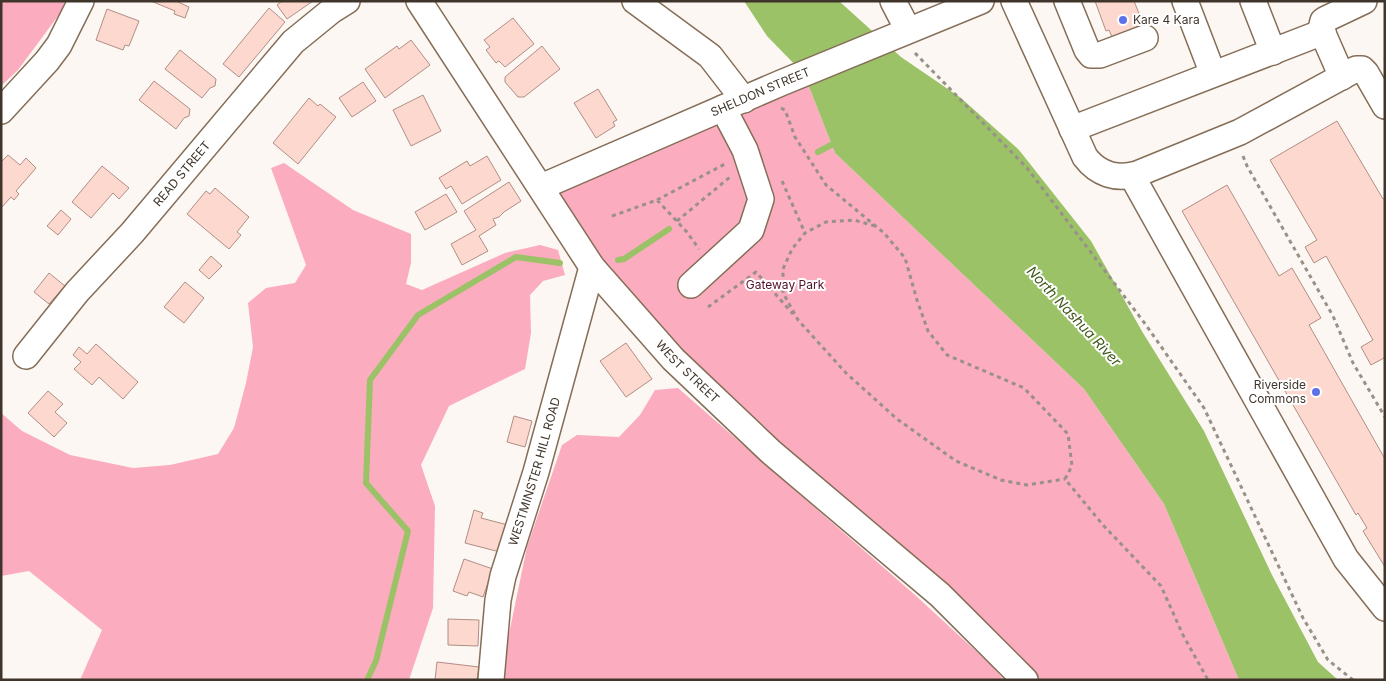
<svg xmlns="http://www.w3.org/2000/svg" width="1386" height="681" viewBox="0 0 1386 681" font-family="Inter,sans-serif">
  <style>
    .green { fill: #fbacbe }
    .water { fill: #9cc268 }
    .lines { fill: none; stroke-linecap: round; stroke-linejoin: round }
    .stream { stroke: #9cc268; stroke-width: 6 }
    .building { fill: #fdd8ce; stroke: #b08e85 }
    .minor-casing { stroke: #856e58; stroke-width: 28 }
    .path { stroke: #989089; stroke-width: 3; stroke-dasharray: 4 4; stroke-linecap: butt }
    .minor { stroke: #fff; stroke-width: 25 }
    .poi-dot { fill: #5d72e9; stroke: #fff; stroke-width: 2 }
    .labels { text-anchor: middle; stroke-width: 4; stroke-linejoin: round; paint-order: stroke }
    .poi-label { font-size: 12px; fill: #3f352b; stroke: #fff; text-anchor: start }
    .street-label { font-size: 12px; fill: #3f352b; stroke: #fff }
    .park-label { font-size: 12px; fill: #501227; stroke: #fff }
    .water-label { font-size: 14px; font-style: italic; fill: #3f5818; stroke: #fff }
  </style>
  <rect width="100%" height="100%" fill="#fcf7f2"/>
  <!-- green -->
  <path class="green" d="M1 1H65L61 12 18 70 1 86Z
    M804 74 835 153 1084 389 1164 504 1239 680H1025L673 359 541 187Z
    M284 163 353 210 411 234V263L406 284 422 290 505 253 540 245 558 250 565 275 543 281 530 295 531 333 525 369 449 406 421 465 435 506 433 608 409 680H80L102 630 29 571 1 576V413L22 431 70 455 133 468 170 465 218 454 234 428 246 383 253 347 248 303 266 288 295 283 306 265 271 168Z
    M678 388 915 595 991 665 1004 680H504L506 648 527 547 562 445 577 435 619 437 640 415 655 390Z"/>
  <!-- water -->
  <path class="water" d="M744 1H839L901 57 961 98 1019 150 1091 241 1143 333 1204 431 1272 575 1318 662 1338 680H1239L1164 504 1084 389 835 153 804 74 767 36Z"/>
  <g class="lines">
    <!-- stream -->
    <path class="stream" d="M818 152 831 145
      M618 260 624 259 669 229
      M367 680 376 661 408 531 366 483 370 380 418 315 516 257 560 263"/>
  </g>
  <!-- building -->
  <path class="building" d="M151 1H176L189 7 185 18 174 14 175 11Z
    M282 1H313L287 19 277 5Z
    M1095 1H1134L1140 16 1143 15 1146 23 1112 37 1109 30 1106 31Z
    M269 8 285 22 239 77 223 64Z
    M107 9 139 21 129 46 125 45 123 50 96 40Z
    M513 18 534 44 505 67 499 61 496 63 486 50 490 47 484 40Z
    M411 40 430 65 385 98 365 69 397 46 399 49Z
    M542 46 560 69 524 97H518L505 82V77Z
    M180 50 216 79 215 86 210 88 202 98 165 69Z
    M154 81 190 109 189 116 184 118 176 129 139 100Z
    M363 82 376 101 352 117 339 98Z
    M598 89 617 120 613 122 615 126 596 138 574 103Z
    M423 95 441 131 411 146 393 110Z
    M309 98 318 106 320 104 336 117 298 164 273 143Z
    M1337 121 1383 199 1385 198V359L1384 358 1371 365 1361 347 1373 340 1326 256 1314 263 1305 247 1317 240 1270 160Z
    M8 155 20 165 26 158 36 168 16 191 19 194 14 200 11 197 1 208V162Z
    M487 156 501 180 462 204 451 186 446 189 439 178 467 161 470 166Z
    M102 166 129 188 119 199 113 193 91 218 72 202Z
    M509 182 521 201 504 212 499 217 493 219 496 225 479 236 488 251 462 265 451 244 476 230 464 211Z
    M1227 185 1279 276 1292 268 1321 318 1309 325 1385 459V567L1363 531 1367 528 1358 513 1356 515 1182 211Z
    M215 188 249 217 237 232 241 235 229 249 187 214 206 191 210 194Z
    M446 194 457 212 425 230 415 212Z
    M61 210 71 219 58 235 47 226Z
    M211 256 222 266 209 279 199 270Z
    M49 273 65 286 49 304 34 292Z
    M185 282 204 298 184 323 164 307Z
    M626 343 652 379 626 397 600 361Z
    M96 344 138 382 123 399 99 377 92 385 74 369 81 362 73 355 79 347 87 354Z
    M48 391 63 404 55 412 67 423 54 437 28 413Z
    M514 416 532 421 525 447 507 442Z
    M474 510 483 513 481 518 508 525 500 552 465 543Z
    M464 559 493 569 483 597 469 592 467 596 453 591Z
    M448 619 479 620 478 646 448 645Z
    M437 662 479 667 477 680H435Z"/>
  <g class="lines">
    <defs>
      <g id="minor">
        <path id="s1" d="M419 1 592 267 673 359 771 452 940 595 1025 680"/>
        <path d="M635 1 710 56 744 100"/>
        <path d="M893 1 908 30"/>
        <path d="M1014 1 1085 157C1098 174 1116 180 1137 174L1240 132 1356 69H1362L1366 73 1385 106"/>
        <path d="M1067 1 1087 50 1091 55H1100L1145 38"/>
        <path d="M1185 1 1213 74"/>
        <path d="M1253 1 1273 52"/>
        <path d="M1342 77 1321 29 1323 21 1326 19 1364 1"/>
        <path d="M1 111 47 61 59 45 81 1"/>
        <path d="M1072 129 1323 32"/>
        <path d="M1132 176 1346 559 1385 608"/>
        <path id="s2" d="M541 187 781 83 981 1"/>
        <path d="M691 285 751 230 761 199 745 150 723 108"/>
        <path id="s3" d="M26 356 77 292 132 233 293 42 331 11 347 1"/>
        <path id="s4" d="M491 680 498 600 503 576 536 472 592 267"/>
      </g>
    </defs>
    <!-- minor casing -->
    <use href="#minor" class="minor-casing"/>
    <!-- path -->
    <path class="path" d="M915 53 1027 168 1146 325 1204 408 1303 618 1328 660 1353 680
      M781 108 785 110 795 137 826 185 884 233 905 258 917 300 928 331 947 355 1024 388 1068 434 1072 466 1065 479 1103 525 1161 586 1183 635 1208 680
      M1243 156 1247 166 1333 316 1353 363 1385 417
      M782 181 805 233
      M657 200 725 164
      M612 216 657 200 686 231 699 249
      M677 221 730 177
      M875 226 854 220 826 222 805 233 792 249 783 269V293L798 320 846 373 897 419 956 461 1001 480 1027 485 1065 479
      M708 307 756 272 793 314"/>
    <!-- minor -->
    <use href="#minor" class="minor"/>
  </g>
  <!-- markers -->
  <g class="poi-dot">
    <circle cx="1123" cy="20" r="5"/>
    <circle cx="1316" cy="392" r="5"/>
  </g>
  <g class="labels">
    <!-- poi labels -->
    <g class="poi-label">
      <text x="1133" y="24">Kare 4 Kara</text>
      <text x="1306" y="389" text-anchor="end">Riverside<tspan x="1306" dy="14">Commons</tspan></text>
    </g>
    <!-- street labels -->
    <g class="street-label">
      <text dy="4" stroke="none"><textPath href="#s2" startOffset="239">SHELDON STREET</textPath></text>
      <text dy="4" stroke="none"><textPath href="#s3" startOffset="240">READ STREET</textPath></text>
      <text dy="4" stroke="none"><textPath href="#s1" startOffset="459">WEST STREET</textPath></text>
      <text dy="4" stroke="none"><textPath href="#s4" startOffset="214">WESTMINSTER HILL ROAD</textPath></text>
    </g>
    <!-- park labels -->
    <g class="park-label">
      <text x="785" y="289">Gateway Park</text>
    </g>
    <!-- water labels -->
    <g class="water-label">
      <text transform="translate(1074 316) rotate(47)" y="5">North Nashua River</text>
    </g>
  </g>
  <!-- border -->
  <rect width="1386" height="681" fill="none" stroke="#3f352b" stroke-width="5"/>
</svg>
